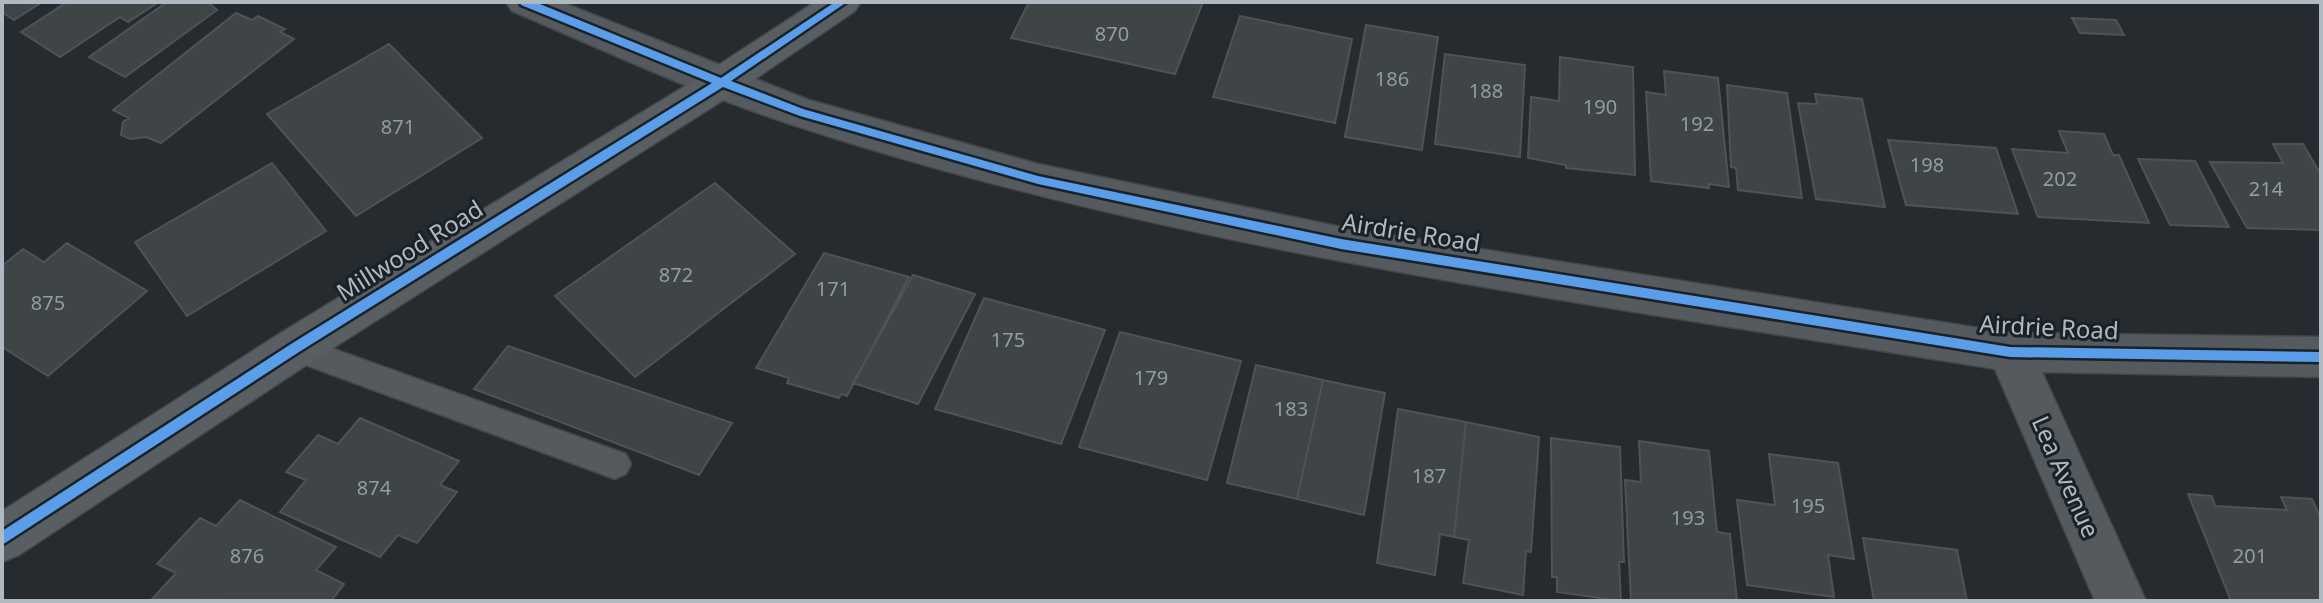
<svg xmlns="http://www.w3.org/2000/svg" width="2323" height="603" viewBox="0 0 2323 603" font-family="'Noto Sans',sans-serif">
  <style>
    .building { fill: #3f4447; stroke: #4d5357; stroke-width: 2 }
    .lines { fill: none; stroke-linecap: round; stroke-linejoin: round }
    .lane-casing { stroke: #43474a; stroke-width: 3 }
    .street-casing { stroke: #43474a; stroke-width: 3 }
    .secondary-casing { stroke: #43474a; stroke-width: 3 }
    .lane { fill: #555a5e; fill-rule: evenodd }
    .street { fill: #555a5e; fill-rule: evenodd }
    .secondary { fill: #595e62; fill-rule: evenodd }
    .cycleway-casing { stroke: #1a2228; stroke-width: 5 }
    .cycleway { fill: #5a9eea; fill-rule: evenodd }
    .labels { text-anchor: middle; stroke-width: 6; stroke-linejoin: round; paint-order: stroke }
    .number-label { font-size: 20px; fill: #939ca2 }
    .street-label { font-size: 24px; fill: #afb9c1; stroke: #1a2228 }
  </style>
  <rect width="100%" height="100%" fill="#262b2f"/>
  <!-- building -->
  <path class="building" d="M2 2H42L14 20 2 12Z
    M67 2H159L128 22 120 17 60 57 21 32Z
    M167 2H208L217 10 125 77 89 57Z
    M1029 2H1203L1175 74 1011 38Z
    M236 13 252 20 258 16 285 29 280 32 294 39 161 143 146 137 130 139 121 135 123 122 129 118 113 110Z
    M1240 16 1352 39 1335 123 1213 97Z
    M2072 18 2116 20 2124 35 2080 33Z
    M1366 25 1438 37 1422 150 1345 137Z
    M389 44 482 138 356 216 267 114Z
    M1445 54 1525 65 1520 157 1435 144Z
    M1560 57 1633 67 1635 175 1566 168V165L1528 158 1531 97 1559 101Z
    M1664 71 1718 78 1729 187 1709 184V188L1651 181 1646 92 1666 95Z
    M1727 85 1787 93 1802 198 1738 190 1736 168 1731 167Z
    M1815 94 1862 99 1885 207 1816 199 1798 103 1817 104Z
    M2059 131 2104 134 2113 155H2119L2149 223 2038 217 2012 149 2068 153Z
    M1888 140 1996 148 2018 214 1906 205Z
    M2273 144H2303L2321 175V230L2247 228 2210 162 2283 163Z
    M2138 159 2195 161 2229 227 2170 225Z
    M272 163 326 231 187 316 135 242Z
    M715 183 795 254 635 377 555 296Z
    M67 243 147 291 48 376 2 347V266L23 249 44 262Z
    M824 253 909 277 847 396 841 394 839 398 787 383 789 378 756 368Z
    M913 275 975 294 918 404 853 383Z
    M984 298 1105 330 1061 444 935 409Z
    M1120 332 1241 361 1207 480 1079 447Z
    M508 346 732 423 699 475 474 389Z
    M1256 365 1323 380 1297 499 1227 483Z
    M1323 380 1385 393 1364 515 1297 499Z
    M1398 409 1466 422 1454 537 1440 534 1435 575 1377 563Z
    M360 418 459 461 440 485 457 492 417 543 398 535 380 557 280 512 306 480 286 472 318 435 338 444Z
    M1466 422 1539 437 1531 552 1526 551 1523 595 1463 583 1469 540 1454 537Z
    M1551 438 1620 447 1624 562H1619L1621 601 1557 592V577H1552Z
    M1639 441 1709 451 1717 532 1730 534 1737 601H1631L1625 480 1641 482Z
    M1769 454 1838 463 1854 559 1828 555 1834 597 1747 585 1737 500 1775 505Z
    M2188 494 2212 496 2215 506 2287 510 2281 497 2312 499 2321 519V601H2231Z
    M240 500 336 547 316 570 344 584 331 601 152 599 176 573 157 564 200 518 216 526Z
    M1863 538 1957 550 1967 601H1874Z"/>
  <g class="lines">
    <defs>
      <path id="lane" d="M295 335 626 454 631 464 626 474 615 479 284 357 280 348 284 339Z"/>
      <path id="street" d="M506 2H561L809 100 1038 164 1341 227 2010 333 2321 337V377L2042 372 2146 601H2095L1995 369C1591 303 1180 252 790 124 695 93 604 50 512 11Z"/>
      <path id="secondary" d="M815 2H861L855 11 736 92 311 362 19 555 2 562V511L279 334 708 72Z"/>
    </defs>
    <!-- lane casing -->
    <use href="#lane" class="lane-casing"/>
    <!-- street casing -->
    <use href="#street" class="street-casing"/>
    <!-- secondary casing -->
    <use href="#secondary" class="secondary-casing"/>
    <!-- lane -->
    <use href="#lane" class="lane"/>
    <!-- street -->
    <use href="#street" class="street"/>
    <!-- secondary -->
    <use href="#secondary" class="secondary"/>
    <defs>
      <path id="cycleway" d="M520 2H535L721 78 835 2H847L731 81 803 109 1038 176 1341 239 2010 347 2321 352V362L2010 357 1341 249 1038 184 800 116 723 87 299 352 2 545V531L291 344 712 83 521 5Z"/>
    </defs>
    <!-- cycleway casing -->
    <use href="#cycleway" class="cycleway-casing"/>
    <!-- cycleway -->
    <use href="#cycleway" class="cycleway"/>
  </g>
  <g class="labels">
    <!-- number labels -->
    <g class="number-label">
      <text x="1112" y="41">870</text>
      <text x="1392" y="86">186</text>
      <text x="1486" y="98">188</text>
      <text x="1600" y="114">190</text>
      <text x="1697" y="131">192</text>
      <text x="398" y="134">871</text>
      <text x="1927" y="172">198</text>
      <text x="2060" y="186">202</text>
      <text x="2266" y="196">214</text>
      <text x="676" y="282">872</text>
      <text x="833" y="296">171</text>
      <text x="48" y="310">875</text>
      <text x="1008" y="347">175</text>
      <text x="1151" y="385">179</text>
      <text x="1291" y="416">183</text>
      <text x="1429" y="483">187</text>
      <text x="374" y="495">874</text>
      <text x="1808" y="513">195</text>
      <text x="1688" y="525">193</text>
      <text x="247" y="563">876</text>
      <text x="2250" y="563">201</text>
    </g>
    <!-- street labels -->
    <g class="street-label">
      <text transform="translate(1411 233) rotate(9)" y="8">Airdrie Road</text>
      <text transform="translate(410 251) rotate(-32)" y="8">Millwood Road</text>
      <text transform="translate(2049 328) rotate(3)" y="8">Airdrie Road</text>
      <text transform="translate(2065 477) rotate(66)" y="8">Lea Avenue</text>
    </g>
  </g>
  <!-- border -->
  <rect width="2323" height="603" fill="none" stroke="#afb9c1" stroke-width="8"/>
</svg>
